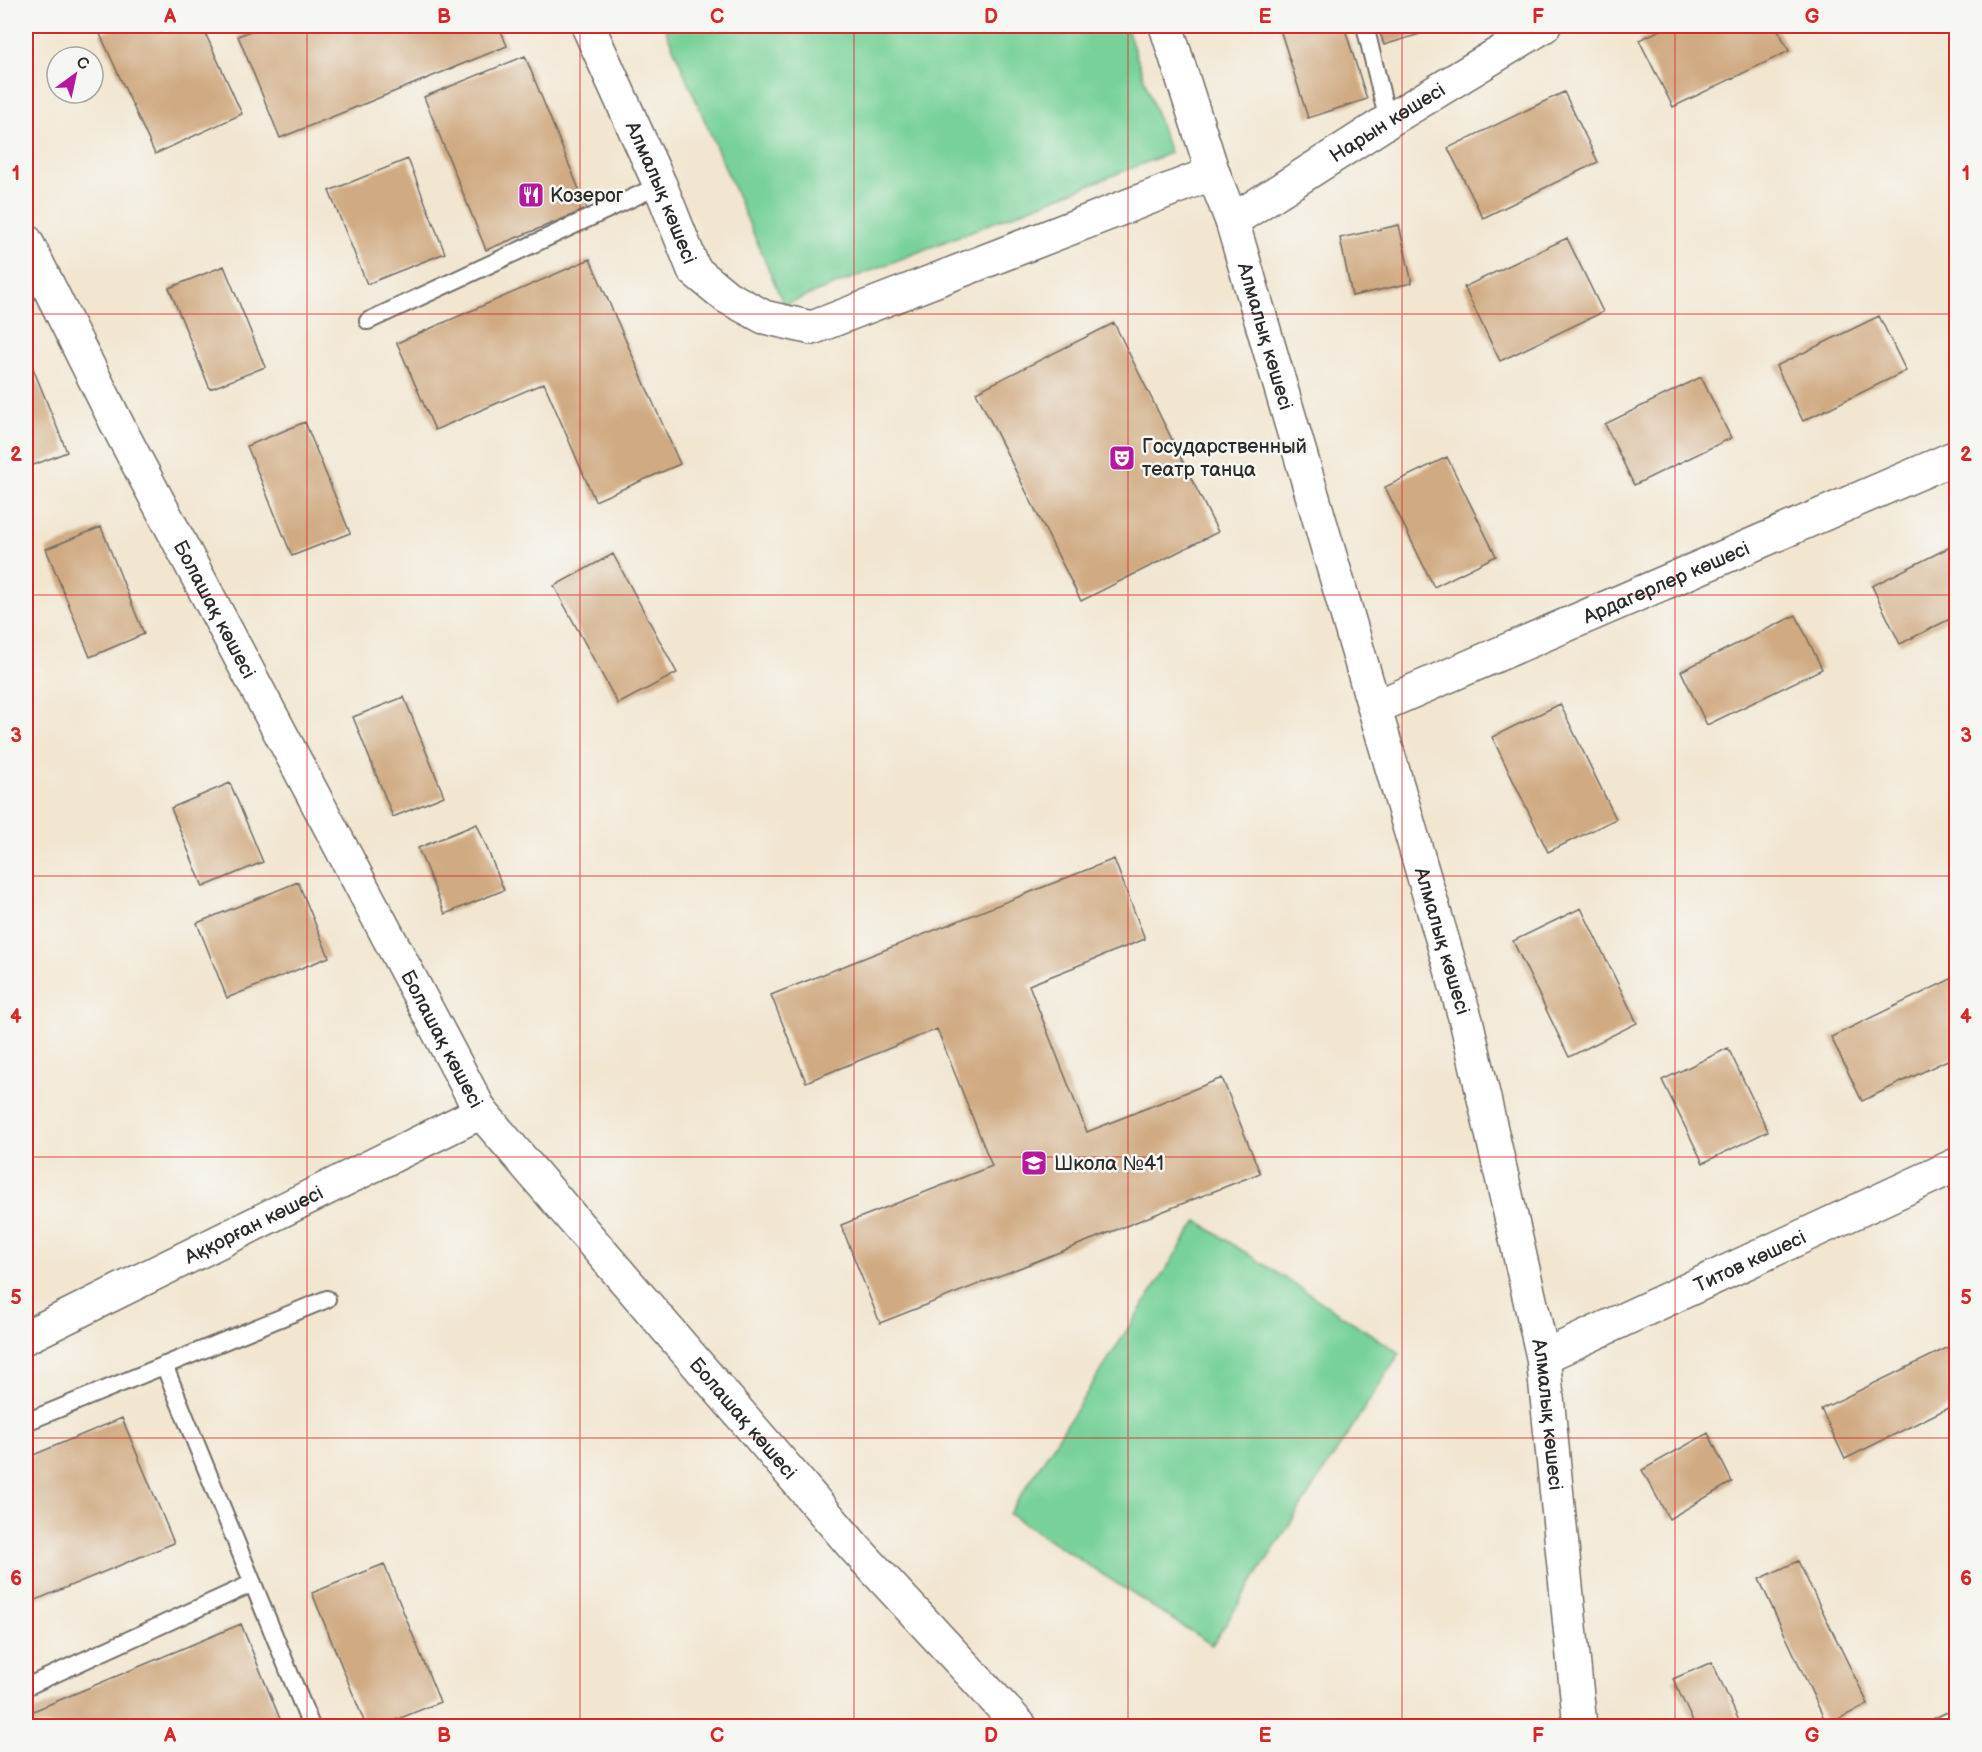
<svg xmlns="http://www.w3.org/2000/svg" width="1982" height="1752" viewBox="0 0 1982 1752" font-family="'Balsamiq Sans',sans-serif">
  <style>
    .green { fill: #77d198; stroke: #517e62; stroke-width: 1.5 }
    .building { fill: #d0aa82 }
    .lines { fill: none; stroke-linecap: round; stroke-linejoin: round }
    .lane-casing { stroke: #716c65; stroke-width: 20 }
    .street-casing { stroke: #716c65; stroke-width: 36 }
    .secondary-casing { stroke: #716c65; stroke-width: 36 }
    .lane { stroke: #fff; stroke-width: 16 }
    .street { stroke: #fff; stroke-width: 33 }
    .secondary { stroke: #fff; stroke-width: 33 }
    .grid { fill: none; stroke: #d62828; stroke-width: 1.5; stroke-opacity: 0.55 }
    .labels { text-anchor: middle; stroke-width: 5; stroke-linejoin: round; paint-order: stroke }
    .street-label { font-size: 20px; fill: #2b2b2b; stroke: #f6f6f2 }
    .poi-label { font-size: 20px; fill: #2b2b2b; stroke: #f6f6f2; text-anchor: start }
    .neatline { fill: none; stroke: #d62828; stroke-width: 2 }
    .grid-label { font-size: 20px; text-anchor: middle; font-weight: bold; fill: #d62828 }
  </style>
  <rect width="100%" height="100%" fill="#f6f6f2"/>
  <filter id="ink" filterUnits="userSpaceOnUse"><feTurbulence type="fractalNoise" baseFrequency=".0167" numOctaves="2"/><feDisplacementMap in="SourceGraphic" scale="12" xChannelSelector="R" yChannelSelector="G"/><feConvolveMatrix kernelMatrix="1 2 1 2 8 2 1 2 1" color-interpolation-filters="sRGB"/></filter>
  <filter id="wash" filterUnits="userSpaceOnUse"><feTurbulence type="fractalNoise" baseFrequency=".008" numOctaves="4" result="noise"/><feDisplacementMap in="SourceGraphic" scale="24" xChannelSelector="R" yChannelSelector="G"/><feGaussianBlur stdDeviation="1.35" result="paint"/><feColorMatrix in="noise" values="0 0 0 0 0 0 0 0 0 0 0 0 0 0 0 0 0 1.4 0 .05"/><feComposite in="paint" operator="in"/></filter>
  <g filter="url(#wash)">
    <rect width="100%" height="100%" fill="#f2e6d1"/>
    <!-- green -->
    <path class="green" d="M664 26H1126L1170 153 784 305Z
      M1197 1221 1400 1353 1212 1645 1009 1514Z"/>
    <g id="blocks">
      <!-- building -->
      <path class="building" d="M118 26H202L242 114 155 154 100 34Z
        M263 26H499L507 46 280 138 238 36Z
        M1279 26H1344L1367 99 1308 118Z
        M1378 26H1446L1384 45Z
        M1669 26H1776L1789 51 1673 107 1639 40Z
        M525 56 587 209 486 250 424 97Z
        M1564 92 1598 162 1483 218 1448 148Z
        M408 159 445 253 367 284 329 191Z
        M1399 225 1412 283 1352 296 1340 238Z
        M1567 238 1603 312 1500 361 1464 287Z
        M590 259 680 464 595 501 544 383 435 430 397 343Z
        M224 266 265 367 210 389 169 288Z
        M1879 316 1906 371 1803 421 1776 366Z
        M1114 323 1218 532 1081 601 976 392Z
        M26 351 67 452 26 468Z
        M1701 377 1731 438 1634 485 1605 424Z
        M305 422 350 533 292 556 247 446Z
        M1447 457 1496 556 1434 587 1385 487Z
        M101 527 144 634 90 657 46 549Z
        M1956 544V616L1900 644 1872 586Z
        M613 554 677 673 618 704 554 586Z
        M1796 615 1822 669 1707 725 1681 671Z
        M404 697 444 796 393 817 353 717Z
        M1560 704 1616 819 1548 852 1492 737Z
        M230 783 263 862 203 887 171 808Z
        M477 824 504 890 445 914 418 848Z
        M1114 859 1145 939 1029 985 1087 1132 1222 1078 1260 1173 880 1323 841 1225 992 1166 937 1029 806 1082 771 995Z
        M298 882 329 957 227 998 197 923Z
        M1581 908 1637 1023 1569 1057 1513 941Z
        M1955 977 1956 981V1056L1862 1101 1831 1037Z
        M1728 1048 1768 1131 1703 1163 1662 1080Z
        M1951 1346 1956 1358V1404L1845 1459 1821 1409Z
        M122 1418 174 1543 26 1604V1458Z
        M1708 1433 1732 1482 1669 1519 1642 1470Z
        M1798 1561 1868 1704 1827 1725 1759 1579Z
        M384 1564 440 1702 381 1726H366L312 1593Z
        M241 1624 283 1726H26V1714Z
        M1712 1662 1740 1723 1730 1726H1695L1673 1679Z"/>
    </g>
  </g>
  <g filter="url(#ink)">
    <use href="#blocks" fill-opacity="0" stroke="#716c65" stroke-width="1.5"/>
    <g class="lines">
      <defs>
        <path id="lane" d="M1365 26 1388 121
          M368 321 660 185
          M164 1365 311 1726
          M26 1422 327 1299
          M26 1687 253 1583
          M1939 1726 1956 1718"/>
        <g id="street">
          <path id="s1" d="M588 26 660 185 694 270 727 297 764 317 812 328 1213 173"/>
          <path id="s2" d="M1232 221 1388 121 1544 26"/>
          <path id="s3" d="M26 241 118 426 481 1112 854 1547 1020 1726"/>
          <path id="s4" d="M1376 707 1956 457"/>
          <path id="s5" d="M26 1337 481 1112"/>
          <path id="s6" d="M1543 1357 1956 1165"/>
        </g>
        <g id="secondary">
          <path id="s7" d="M1166 26 1213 173 1232 221 1467 1024 1543 1357 1580 1726"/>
        </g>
      </defs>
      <!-- lane casing -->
      <use href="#lane" class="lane-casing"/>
      <!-- street casing -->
      <use href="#street" class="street-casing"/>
      <!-- secondary casing -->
      <use href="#secondary" class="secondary-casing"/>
      <!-- lane -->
      <use href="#lane" class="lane"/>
      <!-- street -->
      <use href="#street" class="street"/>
      <!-- secondary -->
      <use href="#secondary" class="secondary"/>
    </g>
  </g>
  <!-- grid -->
  <path class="grid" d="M307 26V1726M580 26V1726M854 26V1726M1128 26V1726M1402 26V1726M1675 26V1726M26 314H1956M26 595H1956M26 876H1956M26 1157H1956M26 1438H1956"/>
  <!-- icons -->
  <defs>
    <symbol id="restaurant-square" viewBox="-11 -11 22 22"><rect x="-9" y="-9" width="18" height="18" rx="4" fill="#b5179e" stroke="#f6f6f2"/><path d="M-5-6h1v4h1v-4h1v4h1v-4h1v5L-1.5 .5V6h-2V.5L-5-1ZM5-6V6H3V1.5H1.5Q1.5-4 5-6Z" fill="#fff"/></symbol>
    <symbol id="theatre-square" viewBox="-11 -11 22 22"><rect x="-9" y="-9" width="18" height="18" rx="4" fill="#b5179e" stroke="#f6f6f2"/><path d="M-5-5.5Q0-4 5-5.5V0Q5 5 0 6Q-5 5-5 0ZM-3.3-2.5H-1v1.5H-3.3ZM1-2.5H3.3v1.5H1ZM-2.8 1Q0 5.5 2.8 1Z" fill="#fff"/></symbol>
    <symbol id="school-square" viewBox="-11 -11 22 22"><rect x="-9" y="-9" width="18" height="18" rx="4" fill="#b5179e" stroke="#f6f6f2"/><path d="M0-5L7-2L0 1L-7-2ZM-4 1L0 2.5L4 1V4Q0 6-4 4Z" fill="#fff"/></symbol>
  </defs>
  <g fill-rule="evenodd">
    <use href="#restaurant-square" x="516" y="180" width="30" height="30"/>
    <use href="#theatre-square" x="1107" y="443" width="30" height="30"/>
    <use href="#school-square" x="1019" y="1148" width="30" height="30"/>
  </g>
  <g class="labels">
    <!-- street labels -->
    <g class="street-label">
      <text dy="7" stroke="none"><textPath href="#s2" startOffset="184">Нарын көшесі</textPath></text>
      <text dy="7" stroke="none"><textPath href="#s1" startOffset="182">Алмалық көшесі</textPath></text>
      <text dy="7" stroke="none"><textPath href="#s7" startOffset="326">Алмалық көшесі</textPath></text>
      <text dy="7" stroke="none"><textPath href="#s4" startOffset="316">Ардагерлер көшесі</textPath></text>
      <text dy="7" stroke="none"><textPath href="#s3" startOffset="414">Болашақ көшесі</textPath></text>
      <text dy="7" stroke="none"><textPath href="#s7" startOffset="956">Алмалық көшесі</textPath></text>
      <text dy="7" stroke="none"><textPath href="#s3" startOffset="900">Болашақ көшесі</textPath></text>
      <text dy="7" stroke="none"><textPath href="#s5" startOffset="254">Аққорған көшесі</textPath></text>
      <text dy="7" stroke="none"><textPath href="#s6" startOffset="228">Титов көшесі</textPath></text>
      <text dy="7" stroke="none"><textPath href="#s7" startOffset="1442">Алмалық көшесі</textPath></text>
      <text dy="7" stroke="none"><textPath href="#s3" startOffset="1386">Болашақ көшесі</textPath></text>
    </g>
    <!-- poi labels -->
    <g class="poi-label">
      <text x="550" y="202">Козерог</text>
      <text x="1142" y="453">Государственный<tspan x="1142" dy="23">театр танца</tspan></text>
      <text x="1054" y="1170">Школа №41</text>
    </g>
  </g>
  <!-- margin -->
  <rect width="1982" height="1752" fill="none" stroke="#f6f6f2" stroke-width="66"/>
  <!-- north arrow -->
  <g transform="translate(75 75) rotate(33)"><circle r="28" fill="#f6f6f2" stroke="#a5a5a2" stroke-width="1.5"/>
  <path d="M0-4.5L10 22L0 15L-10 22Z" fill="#b5179e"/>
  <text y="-9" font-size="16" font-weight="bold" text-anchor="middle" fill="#2b2b2b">С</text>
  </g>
  <rect x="33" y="33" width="1916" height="1686" class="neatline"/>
  <g class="grid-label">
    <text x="170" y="23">A</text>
    <text x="444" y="23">B</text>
    <text x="717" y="23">C</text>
    <text x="991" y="23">D</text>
    <text x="1265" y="23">E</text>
    <text x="1538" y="23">F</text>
    <text x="1812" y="23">G</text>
    <text x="16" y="180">1</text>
    <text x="1966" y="180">1</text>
    <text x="16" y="461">2</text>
    <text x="1966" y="461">2</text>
    <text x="16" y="742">3</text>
    <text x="1966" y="742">3</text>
    <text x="16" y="1023">4</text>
    <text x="1966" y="1023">4</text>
    <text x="16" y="1304">5</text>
    <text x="1966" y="1304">5</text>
    <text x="16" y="1585">6</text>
    <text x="1966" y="1585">6</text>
    <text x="170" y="1742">A</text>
    <text x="444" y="1742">B</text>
    <text x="717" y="1742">C</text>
    <text x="991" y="1742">D</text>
    <text x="1265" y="1742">E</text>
    <text x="1538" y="1742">F</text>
    <text x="1812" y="1742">G</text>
  </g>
</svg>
